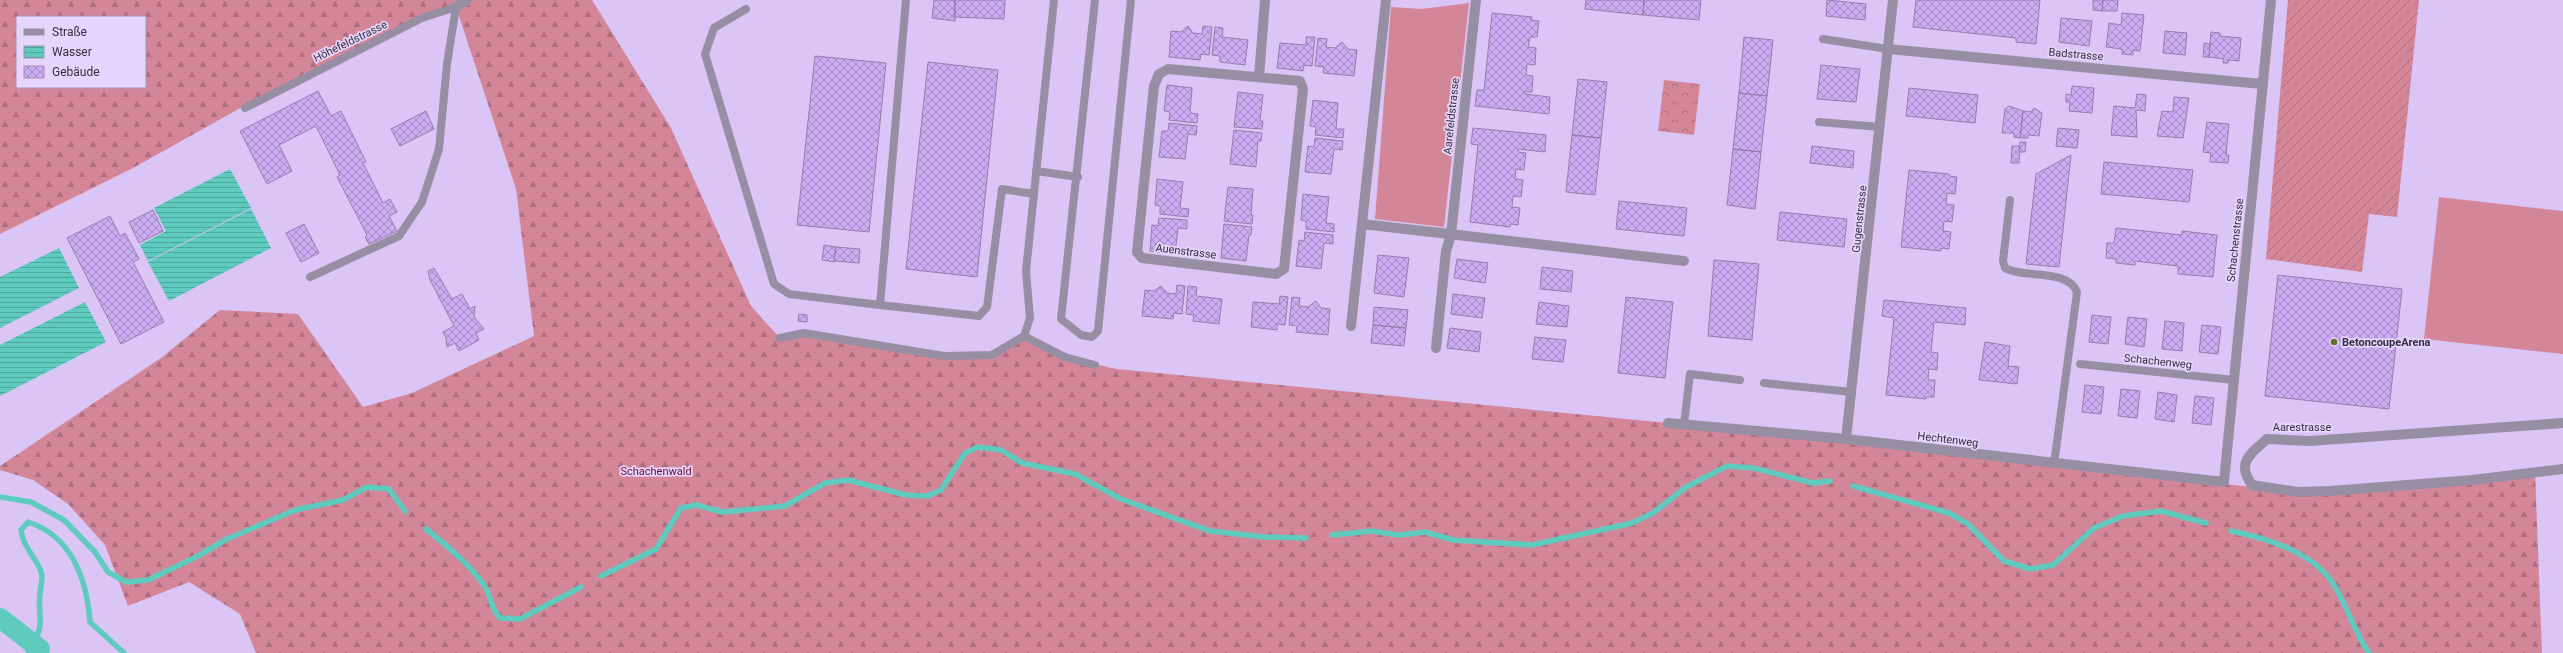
<svg xmlns="http://www.w3.org/2000/svg" width="2563" height="653" viewBox="0 0 2563 653" font-family="Roboto,sans-serif">
  <style>
    .grass { fill: #d48699 }
    .forest { fill: url(#forest-firs); fill-rule: evenodd }
    .park { fill: url(#park-crowns) }
    .garden { fill: url(#garden-furrows) }
    .water { fill: url(#water-rules) }
    .lines { fill: none; stroke-linecap: round; stroke-linejoin: round }
    .stream { stroke: #5ecbbe; stroke-width: 5.5 }
    .canal { stroke: #5ecbbe; stroke-width: 20 }
    .building { fill: url(#building-cross-hatch); stroke: #927eab }
    .lane { stroke: #968ea2; stroke-width: 8 }
    .street { stroke: #968ea2; stroke-width: 10 }
    .poi-dot { fill: #5b7325; stroke: #e6d5fc; stroke-width: 1.5 }
    .labels { text-anchor: middle; stroke-width: 3.5; stroke-linejoin: round; paint-order: stroke }
    .street-label { font-size: 11px; fill: #362e41; stroke: #e6d5fc }
    .poi-label { font-size: 11px; font-weight: bold; fill: #362e41; stroke: #e6d5fc; text-anchor: start }
    .park-label { font-size: 11px; fill: #6d0932; stroke: #e6d5fc }
  </style>
  <defs>
    <pattern id="forest-firs" width="22" height="20" patternUnits="userSpaceOnUse"><rect width="22" height="20" fill="#d48699"/><path d="M5 1l3.5 6h-7zM16 11l3.5 6h-7z" fill="#ad6e7e"/></pattern>
    <pattern id="park-crowns" width="20" height="18" patternUnits="userSpaceOnUse"><rect width="20" height="18" fill="#d48699"/><path d="M2 6a3 3 0 1 1 6 0M12 15a3 3 0 1 1 6 0" fill="none" stroke="#ad6e7e"/></pattern>
    <pattern id="garden-furrows" width="10" height="10" patternUnits="userSpaceOnUse"><rect width="10" height="10" fill="#d48699"/><path d="M-1 1l2-2M0 10L10 0M9 11l2-2" fill="none" stroke="#ad6e7e"/></pattern>
    <pattern id="water-rules" width="6" height="5" patternUnits="userSpaceOnUse"><rect width="6" height="5" fill="#5ecbbe"/><path d="M0 2.5h6" fill="none" stroke="#4ea59c"/></pattern>
    <pattern id="building-cross-hatch" width="8" height="8" patternUnits="userSpaceOnUse"><rect width="8" height="8" fill="#cbabf1"/><path d="M0 0l8 8M0 8l8-8" fill="none" stroke="#a68cc5"/></pattern>
  </defs>
  <rect width="100%" height="100%" fill="#dbc5f6"/>
  <!-- grass -->
  <path class="grass" d="M1469 3 1444 227 1375 219 1391 7 1422 9Z
    M2439 197 2563 211V354L2424 339Z"/>
  <!-- forest -->
  <path class="forest" d="M0 0H592L671 128 751 306 780 338 804 333 944 356 992 355 1024 336C1053 351 1084 363 1117 369L1668 423 2298 492 2535 472 2542 653H256L240 614 189 582 128 606 105 545 68 504 33 480 0 470V466L161 358 220 310 298 314 363 407 412 393 534 336 516 189 456 7 422 18 244 106 133 168 0 234ZM17 17H145V87H17Z"/>
  <!-- park -->
  <path class="park" d="M1664 80 1700 84 1694 135 1658 131Z"/>
  <!-- garden -->
  <path class="garden" d="M2288 0H2419L2397 217 2369 214 2362 272 2266 259Z"/>
  <!-- water -->
  <path class="water" d="M230 169 251 208 148 261 140 245 166 231 154 208Z
    M251 209 271 248 169 301 148 262Z
    M59 248 79 288 0 328V277Z
    M85 302 106 342 0 396V345Z"/>
  <g class="lines">
    <!-- stream -->
    <path class="stream" d="M1853 486 1949 513 1968 524 2004 561 2031 569 2053 565 2094 528 2123 516 2161 511 2206 523
      M0 497 31 502 64 520 95 552 108 572 126 582 148 580 196 557 227 539 295 510 343 500 367 487 389 489 405 511
      M426 529C447 546 468 563 484 585 491 595 489 605 500 618L520 619 581 587
      M2231 531C2270 539 2317 553 2337 590 2349 611 2355 633 2369 653
      M1332 535 1371 531 1400 535 1425 532 1453 540 1532 545 1632 523 1653 513 1686 487 1727 466 1753 468 1813 483 1830 481
      M601 576 656 549 681 508 696 505 723 512 785 506 825 483 848 480 906 495 927 496 941 490 965 453 978 447 1001 450 1022 463 1075 474 1121 499 1210 531 1265 537 1306 538
      M23 636 29 653
      M33 643C46 623 37 614 40 593 41 583 44 578 40 569 33 554 23 546 21 530L28 522C72 536 87 580 90 622L124 653"/>
    <!-- canal -->
    <path class="canal" d="M0 618 40 649"/>
  </g>
  <!-- building -->
  <path class="building" d="M934 0H955V21L932 18Z
    M955 0H1005L1004 19 954 17Z
    M1586 0H1644L1643 15 1585 9Z
    M1644 0H1701L1699 20 1643 15Z
    M1827 0 1866 4 1865 20 1826 16Z
    M1916 0H2040L2036 44 2016 42V38L1913 27Z
    M2093 0H2103L2102 11 2093 10Z
    M2103 0H2118L2117 11H2102Z
    M1492 13 1532 17 1531 20 1539 21 1537 37H1530L1528 47 1536 48 1535 65 1527 64 1526 75 1533 76 1532 92H1524V94L1550 97 1549 114 1475 106 1477 90H1484Z
    M2122 13 2144 15 2140 51 2133 50V55L2122 54V49L2106 47 2109 23 2121 25Z
    M2061 18 2092 21 2089 46 2059 42Z
    M1188 26 1193 33 1202 34 1203 26 1212 27 1209 55 1201 54 1200 60 1169 57 1171 31 1181 32Z
    M1215 27 1223 28 1222 37 1248 40 1245 65 1220 62V56L1212 55Z
    M2165 31 2187 33 2185 55 2163 53Z
    M2211 32 2220 33V36L2241 38 2239 61 2229 60 2228 63H2223L2224 59 2209 57Z
    M1306 37H1315L1312 66 1304 65 1303 71 1277 68 1280 43 1306 45Z
    M1744 37 1773 40 1767 96 1739 93Z
    M1318 38 1327 39 1326 47 1335 48 1342 42 1348 49 1357 50 1354 76 1323 73 1324 67 1315 66Z
    M2204 43 2210 44 2209 57H2203Z
    M815 56 886 63 869 232 797 225Z
    M928 62 998 70 977 277 906 269Z
    M1821 65 1860 69 1856 102 1817 99Z
    M1578 79 1607 82 1601 138 1572 135Z
    M1167 85 1192 88 1190 113 1198 114 1197 123 1169 120 1170 112 1164 111Z
    M2072 86 2094 88 2092 113 2069 111 2070 102H2066V94L2071 95Z
    M1909 88 1978 95 1975 123 1906 116Z
    M318 91 331 116 341 111 366 162 363 163 383 203 390 199 397 212 389 216 397 231 369 244 365 237 367 235 337 177 340 175 316 126 279 145 292 171 267 184 240 131Z
    M1238 92 1263 95 1260 121H1263L1262 129 1234 127Z
    M1739 93 1767 96 1761 152 1733 149Z
    M2137 94 2146 95 2145 111 2136 110 2137 137 2111 135 2114 106 2135 108Z
    M2174 97 2189 98 2183 138 2157 136 2162 111 2173 112Z
    M1313 100 1338 103 1336 129H1344L1343 138 1315 135 1316 127 1310 126Z
    M2009 106 2023 111 2020 138 2014 137V133H2002L2005 109Z
    M2034 108 2042 113 2039 136 2028 135V138H2020L2023 111 2031 112Z
    M426 111 434 129 400 146 391 129Z
    M2207 122 2229 124 2226 155H2229L2228 163 2210 162 2211 153 2203 152Z
    M1169 123 1197 126 1196 135 1188 134 1185 159 1159 157 1162 131H1168Z
    M1473 128 1546 135 1545 152 1518 149V152L1526 153 1524 170 1516 169 1515 179 1523 180 1521 197 1513 196 1512 207 1520 208 1518 225 1510 224V227L1470 222 1478 145 1471 144Z
    M2058 128 2079 130 2077 148 2056 146Z
    M1234 130 1262 133 1261 141H1258L1256 167 1230 164Z
    M1572 135 1601 138 1595 195 1566 192Z
    M1315 138 1343 141 1342 150 1334 149 1331 174 1305 172 1308 146 1314 147Z
    M2020 142H2026L2025 152H2019Z
    M1812 146 1854 151 1853 168 1810 163Z
    M2012 146H2020L2019 163H2011Z
    M1733 149 1761 152 1755 209 1727 205Z
    M2071 155 2059 267 2026 264 2036 174Z
    M2104 162 2193 170 2189 202 2101 194Z
    M1909 170 1949 174V176L1957 177 1955 194 1947 193 1946 204 1954 205 1952 222 1944 221 1943 231 1951 232 1949 249 1941 248V251L1901 247Z
    M1157 179 1183 182 1180 208 1189 209 1188 217 1160 214V206L1155 205Z
    M1228 187 1253 189 1251 215H1253L1252 224 1224 221Z
    M1303 194 1329 197 1326 223 1334 224V232L1306 229V221L1301 220Z
    M1619 201 1687 208 1684 236 1616 229Z
    M153 210 163 231 139 243 129 222Z
    M1780 212 1847 219 1844 247 1777 240Z
    M110 216 120 236 125 233 139 259 133 262 164 322 121 344 67 238Z
    M1159 218 1187 220V229L1178 228 1175 254 1150 251 1152 225 1158 226Z
    M304 224 319 253 301 262 286 233Z
    M1224 224 1252 227 1251 235H1249L1246 261 1221 258Z
    M2116 228 2182 235V231L2217 235 2213 277 2178 274V266L2135 261V265L2116 263V259L2106 258 2107 243H2114Z
    M1305 232 1333 235V244L1324 243 1321 269 1296 266 1299 240 1304 241Z
    M824 245 836 247 834 262 822 260Z
    M836 247 860 249 859 263 834 261Z
    M1378 255 1409 258 1404 297 1374 293Z
    M1457 259 1488 263 1485 283 1454 278Z
    M1714 260 1759 264 1752 340 1708 336Z
    M1542 267 1573 271 1571 292 1540 289Z
    M434 268 452 299 462 294 470 309 475 306 474 317 484 329 476 333 479 340 459 351 455 343 447 347 446 338 443 332 454 326 430 280 428 271Z
    M2278 275 2402 289 2389 409 2265 396Z
    M1177 285 1185 286 1182 314 1174 313 1173 319 1142 316 1145 290 1154 291 1161 286 1167 293 1176 294Z
    M1188 286 1197 287 1196 296 1222 299 1219 324 1193 321 1194 315 1186 314Z
    M1453 294 1485 298 1482 318 1451 314Z
    M1280 296 1288 297 1285 325 1277 324V330L1251 327 1253 302 1279 304Z
    M1292 297 1300 298 1299 306 1308 307 1316 301 1321 308 1330 309 1328 335 1296 332 1297 326 1289 325Z
    M1626 297 1673 302 1665 378 1618 373Z
    M1884 300 1966 308 1965 325 1934 322 1931 352 1938 353 1937 370 1929 369 1928 380H1935L1934 397H1926V399L1886 395 1894 318 1882 316Z
    M1539 302 1569 306 1567 327 1536 324Z
    M1374 307 1408 310 1406 328 1373 325Z
    M799 314 807 315V322L798 321Z
    M2092 315 2111 317 2108 344 2089 342Z
    M2128 317 2147 319 2144 347 2125 344Z
    M2165 321 2184 323 2182 351 2162 349Z
    M1373 325 1406 328 1404 346 1371 343Z
    M2202 325 2221 327 2218 354 2199 352Z
    M1450 328 1481 332 1479 352 1447 348Z
    M1535 337 1566 340 1563 362 1532 359Z
    M1985 342 2010 346 2008 366 2019 367 2017 384 1979 380Z
    M2085 385 2104 387 2101 414 2082 412Z
    M2121 389 2140 391 2137 418 2118 416Z
    M2158 392 2177 395 2174 422 2155 419Z
    M2195 396 2214 398 2211 425 2192 423Z"/>
  <g class="lines">
    <!-- lane -->
    <path class="lane" d="M906 0 880 305 979 316 987 307 1002 189 1034 194
      M1095 0 1061 319 1081 335 1092 337 1098 331 1131 0
      M746 9 714 28 705 54 774 284 789 294 880 305
      M1823 39 1888 49
      M245 108 422 18 456 7 447 64 439 149 422 202 399 236 310 277
      M1819 122 1880 127
      M1036 171 1078 177
      M2010 200 2003 261 2005 268C2025 279 2067 268 2077 292L2054 464
      M1024 336 1065 357 1095 365
      M780 338 804 333 944 356 992 355 1024 336 1030 318 1026 271 1054 0
      M2080 364 2234 380
      M1764 383 1852 392
      M1684 424 1690 374 1740 380"/>
    <!-- street -->
    <path class="street" d="M456 7 467 0
      M1888 49 2262 84
      M1168 69 1300 81 1303 89 1284 269 1276 274 1142 258 1137 252 1154 86 1159 74Z
      M1259 77 1265 0
      M1362 224 1684 261
      M1351 326 1386 0
      M1436 348 1446 251 1451 235 1476 0
      M1668 423 1846 439 2224 482 2271 0
      M2563 423 2310 441 2267 439C2250 454 2236 463 2252 485L2298 492 2330 491 2472 480 2563 469
      M1846 439 1893 0"/>
  </g>
  <!-- markers -->
  <circle class="poi-dot" cx="2334" cy="342" r="4"/>
  <g class="labels">
    <!-- street labels -->
    <g class="street-label">
      <text transform="translate(350 41) rotate(-26)" y="4">Höhefeldstrasse</text>
      <text transform="translate(2076 54) rotate(5)" y="4">Badstrasse</text>
      <text transform="translate(1451 116) rotate(-84)" y="4">Aarefeldstrasse</text>
      <text transform="translate(1859 219) rotate(-84)" y="4">Gugenstrasse</text>
      <text transform="translate(2235 240) rotate(-84)" y="4">Schachenstrasse</text>
      <text transform="translate(1186 251) rotate(7)" y="4">Auenstrasse</text>
      <text transform="translate(2158 361) rotate(6)" y="4">Schachenweg</text>
      <text x="2302" y="431">Aarestrasse</text>
      <text transform="translate(1948 439) rotate(7)" y="4">Hechtenweg</text>
    </g>
    <!-- poi labels -->
    <g class="poi-label">
      <text x="2342" y="346">BetoncoupeArena</text>
    </g>
    <!-- park labels -->
    <g class="park-label">
      <text x="656" y="475">Schachenwald</text>
    </g>
  </g>
  <!-- legend -->
  <rect x="16" y="16" width="130" height="72" fill="#e6d5fc" stroke="#a092b1"/>
  <rect x="24" y="29" width="20" height="6" fill="#968ea2" stroke="#a092b1"/>
  <text x="52" y="36" font-size="12" fill="#362e41">Straße</text>
  <rect x="24" y="46" width="20" height="12" fill="url(#water-rules)" stroke="#a092b1"/>
  <text x="52" y="56" font-size="12" fill="#362e41">Wasser</text>
  <rect x="24" y="66" width="20" height="12" fill="url(#building-cross-hatch)" stroke="#a092b1"/>
  <text x="52" y="76" font-size="12" fill="#362e41">Gebäude</text>
</svg>
